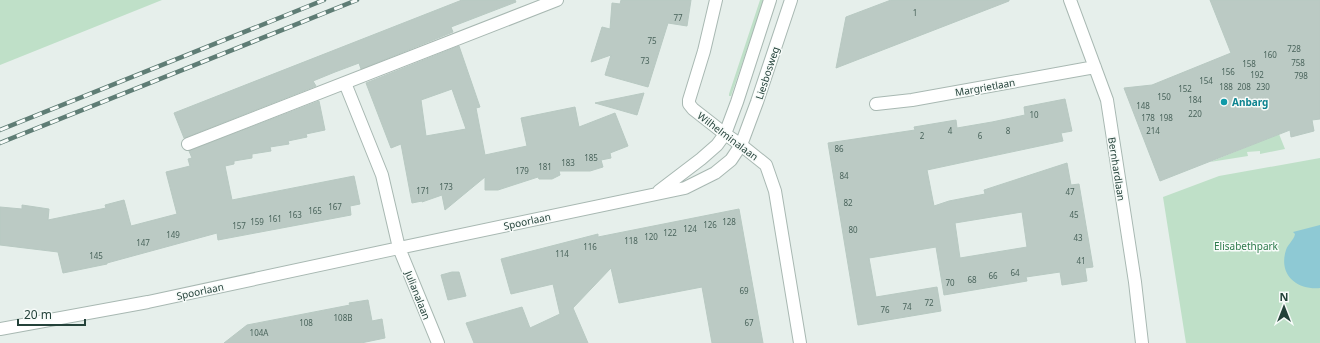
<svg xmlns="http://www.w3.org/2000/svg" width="1320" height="343" viewBox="0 0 1320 343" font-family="'Noto Sans',sans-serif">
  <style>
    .green { fill: #bfe0c8 }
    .water { fill: #8ec9d4 }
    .building { fill: #bbcac4; stroke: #b8c9c2; fill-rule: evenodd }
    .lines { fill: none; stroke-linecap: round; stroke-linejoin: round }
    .minor-casing { stroke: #a8b8b2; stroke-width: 14 }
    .minor { stroke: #fff; stroke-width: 12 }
    .rail-casing { stroke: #5f7d75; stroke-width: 4.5 }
    .rail { stroke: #f7fbf9; stroke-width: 3; stroke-dasharray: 9; stroke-linecap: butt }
    .culture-dot { fill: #0f9aa8; stroke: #f7fbf9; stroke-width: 1.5 }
    .labels { text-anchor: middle; stroke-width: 3; stroke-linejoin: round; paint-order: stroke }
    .number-label { font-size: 8px; fill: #4a645c }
    .street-label { font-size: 10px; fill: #24423a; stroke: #f7fbf9 }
    .culture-label { font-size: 10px; font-weight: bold; fill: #0d838f; stroke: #f7fbf9; text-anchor: start }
    .park-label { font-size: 10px; fill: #2d7a4b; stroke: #f7fbf9 }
  </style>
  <rect width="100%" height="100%" fill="#e6efeb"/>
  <!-- green -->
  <path class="green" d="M0 0H162L0 65Z
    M760 0H764L731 96H729V94Z
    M1279 134 1285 149 1260 154V151L1247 152 1248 156 1210 162Z
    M1320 158V343H1186L1163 197 1219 176Z"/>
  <!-- water -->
  <path class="water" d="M1320 225V288C1297 290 1278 275 1286 250 1288 244 1294 240 1295 234L1293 232Z"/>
  <!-- building -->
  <path class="building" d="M462 0H515L516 2 451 27 453 32 361 69 359 63 335 72 313 81 316 86 184 138 174 113Z
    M621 0H691L687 26 668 23 648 87 605 75 611 55 591 62 602 27 610 29 612 3 620 4Z
    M891 0H1009V1L836 68 846 17Z
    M1210 0H1320V119L1312 120 1314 131 1291 137 1290 130 1160 181 1124 88 1152 85 1231 53Z
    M459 46 480 107 476 108 485 155 527 146 521 118 575 107 579 127 615 113 628 146 610 153 611 158 601 160 603 167 590 171H559L560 175 552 179H539L538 177 498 190H485V177L445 210 442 195 422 202V201L412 203 401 144 391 148 366 83ZM452 89 466 129 426 136 421 100Z
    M644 93 637 115 595 103Z
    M1065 99 1072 131 1061 133 1063 141 927 170 934 206 949 201 985 194 984 190 1067 163 1071 185 1079 184 1093 267 1085 268 1087 281 1062 285 1060 272 1026 277 1027 281 944 295 936 247 869 258 876 297 937 287 941 311 858 325 828 143 915 130 914 127 956 120 957 128 992 122 1025 115 1024 107ZM1022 212 1027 247 960 258 955 223Z
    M319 101 325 130 306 134 307 137 288 141 289 144 270 147 271 151 252 154V158L234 161V164L225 166 232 200 354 176 360 204 350 206 351 215 218 240 217 233 107 263V264L63 273 58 252 0 245V207L22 209V205L49 209 48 220 106 208 105 205 124 200 131 226 177 214 166 172 190 166 188 159 192 158 189 151Z
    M739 209 763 343H712L702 287 619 303 611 268 572 309 573 308 588 343H474L466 323 522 307 530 328 560 314 553 284 511 294 501 259 598 234V237Z
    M452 272H459L466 296 448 300 441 275Z
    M368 300 372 321 382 319 385 338 361 343H224L247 325 350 305 349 303Z"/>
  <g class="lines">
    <defs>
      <path id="minor" d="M716 0 704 51 689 100V104L693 109 725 134 741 145 766 165 775 191 800 343
        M1070 0 1107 100 1135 282 1142 343
        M345 83 382 175 399 248 438 343
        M876 104 912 100 1095 67
        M188 144 557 0
        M659 191 701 159 717 145 725 134 737 102 770 0
        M0 329 148 302 399 248 685 188 715 173 731 160 741 145 757 102 791 0"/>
    </defs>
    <!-- minor casing -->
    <use href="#minor" class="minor-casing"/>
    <!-- minor -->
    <use href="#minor" class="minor"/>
    <defs>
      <path id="rail" d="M0 130 324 0
        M0 143 357 0"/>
    </defs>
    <!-- rail casing -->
    <use href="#rail" class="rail-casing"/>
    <!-- rail -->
    <use href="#rail" class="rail"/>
  </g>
  <!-- markers -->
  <circle class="culture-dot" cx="1224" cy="102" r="4"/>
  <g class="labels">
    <!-- number labels -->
    <g class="number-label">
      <text x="915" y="16">1</text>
      <text x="678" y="21">77</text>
      <text x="652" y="44">75</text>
      <text x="1294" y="52">728</text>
      <text x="1270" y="58">160</text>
      <text x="645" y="64">73</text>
      <text x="1298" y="66">758</text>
      <text x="1249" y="67">158</text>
      <text x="1228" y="75">156</text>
      <text x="1257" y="78">192</text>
      <text x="1301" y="79">798</text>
      <text x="1206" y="84">154</text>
      <text x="1226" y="90">188</text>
      <text x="1244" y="90">208</text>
      <text x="1263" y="90">230</text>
      <text x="1185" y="92">152</text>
      <text x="1164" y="100">150</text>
      <text x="1195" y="103">184</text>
      <text x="1143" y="109">148</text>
      <text x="1195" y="117">220</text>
      <text x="1034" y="118">10</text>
      <text x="1148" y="121">178</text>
      <text x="1166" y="121">198</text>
      <text x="950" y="134">4</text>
      <text x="1008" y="134">8</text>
      <text x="1153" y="134">214</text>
      <text x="922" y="139">2</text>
      <text x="980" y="139">6</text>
      <text x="839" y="152">86</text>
      <text x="591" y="161">185</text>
      <text x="568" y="166">183</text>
      <text x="545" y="170">181</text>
      <text x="522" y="174">179</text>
      <text x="844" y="179">84</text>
      <text x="446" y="190">173</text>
      <text x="423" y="194">171</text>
      <text x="1070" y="195">47</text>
      <text x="848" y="206">82</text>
      <text x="335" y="210">167</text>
      <text x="315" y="214">165</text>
      <text x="295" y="218">163</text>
      <text x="1074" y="218">45</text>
      <text x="275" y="222">161</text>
      <text x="257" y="225">159</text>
      <text x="729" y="225">128</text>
      <text x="710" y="228">126</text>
      <text x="239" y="229">157</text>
      <text x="690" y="232">124</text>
      <text x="853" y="233">80</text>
      <text x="670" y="236">122</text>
      <text x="173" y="238">149</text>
      <text x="651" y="240">120</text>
      <text x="1078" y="241">43</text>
      <text x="631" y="244">118</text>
      <text x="143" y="246">147</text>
      <text x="590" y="250">116</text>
      <text x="562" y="257">114</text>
      <text x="96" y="259">145</text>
      <text x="1081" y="264">41</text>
      <text x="1015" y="276">64</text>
      <text x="993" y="279">66</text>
      <text x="972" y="283">68</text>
      <text x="950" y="286">70</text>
      <text x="744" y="294">69</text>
      <text x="929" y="306">72</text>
      <text x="907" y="310">74</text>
      <text x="885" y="313">76</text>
      <text x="343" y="321">108B</text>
      <text x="306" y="326">108</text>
      <text x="749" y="326">67</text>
      <text x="259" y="336">104A</text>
    </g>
    <!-- street labels -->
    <g class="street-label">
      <text transform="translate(767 73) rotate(-72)" y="4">Liesbosweg</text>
      <text transform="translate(985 87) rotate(-10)" y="4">Margrietlaan</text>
      <text transform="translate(728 136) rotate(37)" y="4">Wilhelminalaan</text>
      <text transform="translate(1117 169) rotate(81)" y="4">Bernhardlaan</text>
      <text transform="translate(527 221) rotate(-12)" y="4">Spoorlaan</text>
      <text transform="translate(200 291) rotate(-12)" y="4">Spoorlaan</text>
      <text transform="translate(418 295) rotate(68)" y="4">Julianalaan</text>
    </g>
    <!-- culture labels -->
    <g class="culture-label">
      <text x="1232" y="106">Anbarg</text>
    </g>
    <!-- park labels -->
    <g class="park-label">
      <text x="1246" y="250">Elisabethpark</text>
    </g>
  </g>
  <!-- north arrow -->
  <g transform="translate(1284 307)" stroke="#f7fbf9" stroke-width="3" paint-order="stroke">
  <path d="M0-3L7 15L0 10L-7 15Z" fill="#24423a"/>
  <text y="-6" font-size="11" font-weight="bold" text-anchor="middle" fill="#24423a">N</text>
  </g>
  <!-- scale -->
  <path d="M18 319v6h67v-6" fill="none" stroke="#24423a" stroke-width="2"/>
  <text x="24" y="319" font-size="12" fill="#24423a" stroke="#f7fbf9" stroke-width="3" paint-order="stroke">20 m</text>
</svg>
